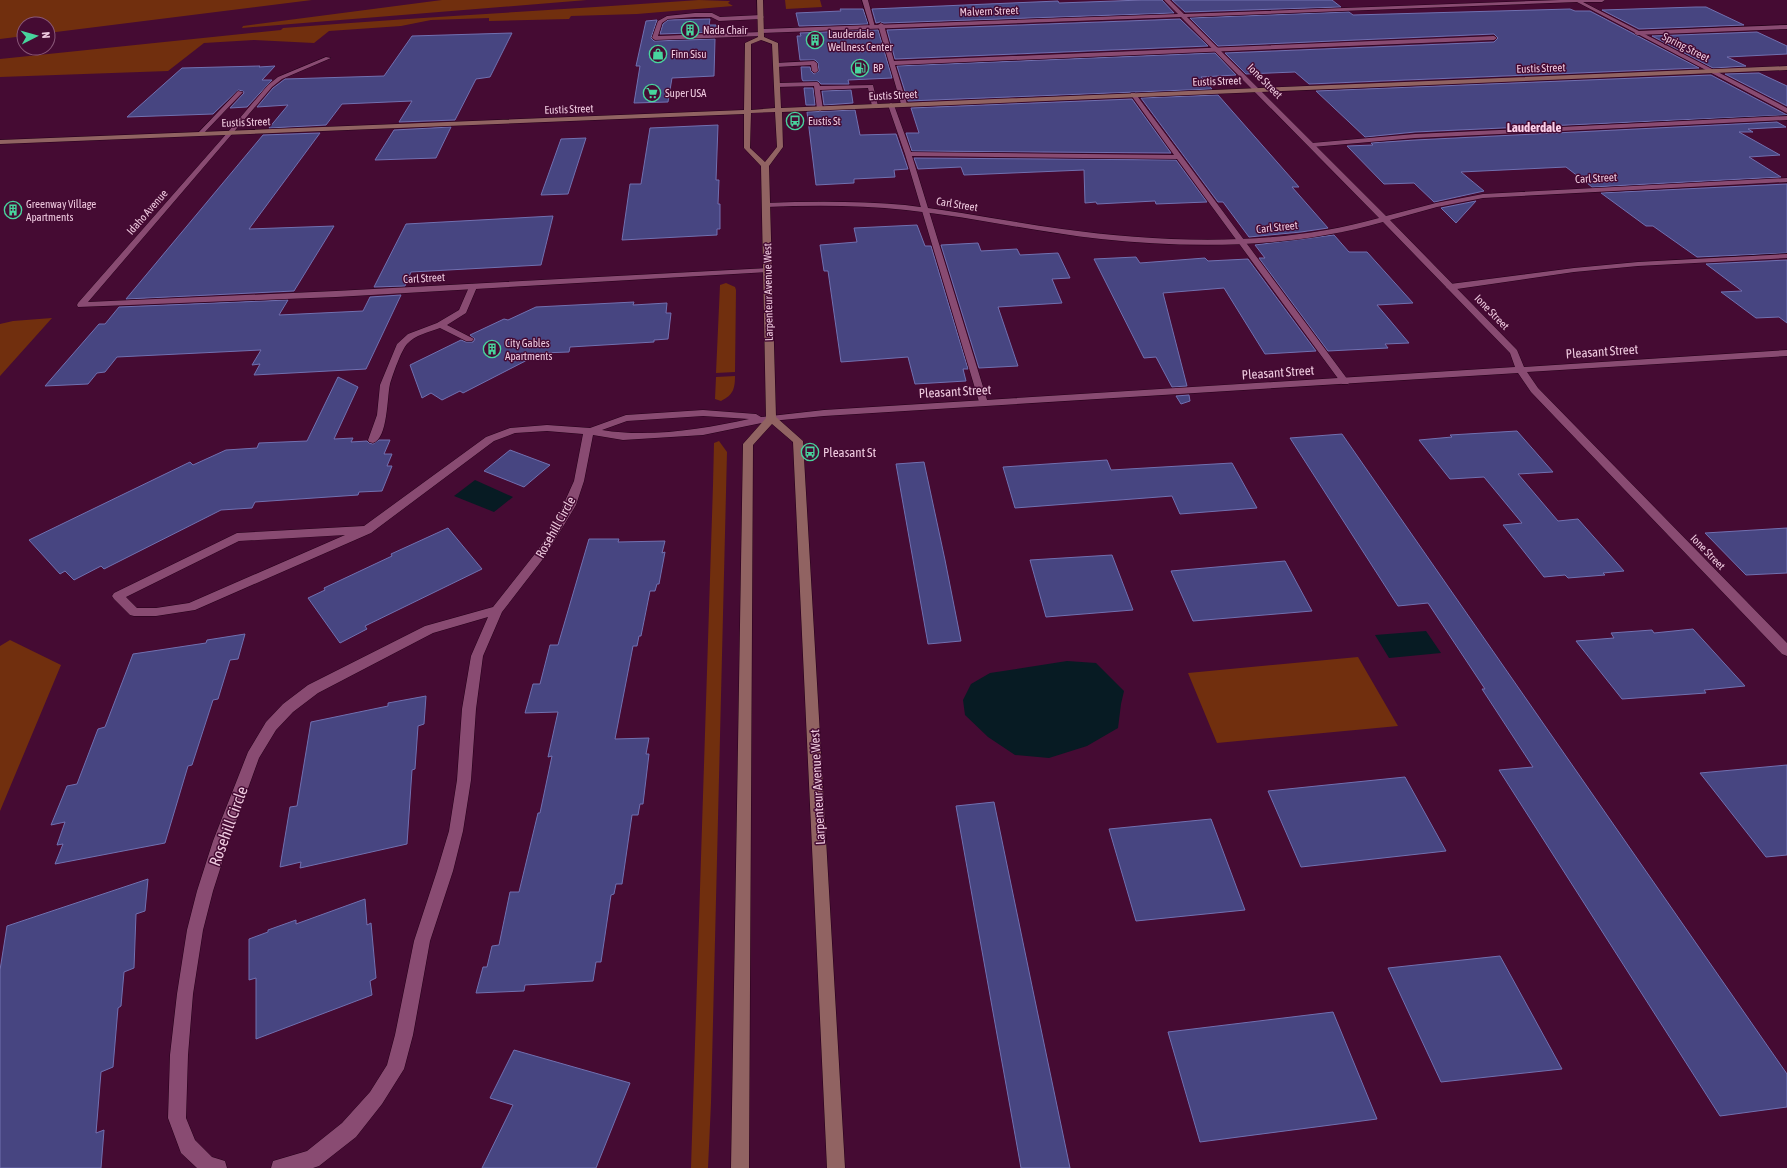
<svg xmlns="http://www.w3.org/2000/svg" width="1787" height="1168" viewBox="0 0 1787 1168" font-family="'Asap Condensed',sans-serif">
  <style>
    .green { fill: #712f0e }
    .water { fill: #071b23 }
    .building { fill: #474581; stroke: #7170b0 }
    .lines { fill: none; stroke-linecap: round; stroke-linejoin: round }
    .lane-casing { stroke: #250019; stroke-width: 1 }
    .street-casing { stroke: #250019; stroke-width: 1 }
    .secondary-casing { stroke: #250019; stroke-width: 1 }
    .lane { fill: #894b72; fill-rule: evenodd }
    .street { fill: #894b72; fill-rule: evenodd }
    .secondary { fill: #916362; fill-rule: evenodd }
    .labels { text-anchor: middle; stroke-width: 3; stroke-linejoin: round; paint-order: stroke }
    .far-street-label { font-size: 11px; fill: #efcadf; stroke: #450b33 }
    .far-poi-label { font-size: 11px; fill: #efcadf; stroke: #450b33; text-anchor: start }
    .far-quarter-label { font-size: 13px; font-weight: bold; fill: #fcd0e9; stroke: #450b33 }
    .street-label { font-size: 13px; fill: #efcadf; stroke: #450b33 }
    .poi-label { font-size: 13px; fill: #efcadf; stroke: #450b33; text-anchor: start }
    .near-street-label { font-size: 16px; fill: #efcadf; stroke: #450b33 }
  </style>
  <rect width="100%" height="100%" fill="#450b33"/>
  <!-- green -->
  <path class="green" d="M0 0H312L48 33V24H24V36L0 39Z
    M442 0H587L242 28 243 26Z
    M699 0 728 1H730L728 3 733 6 637 14 571 16 569 19 489 21V18L431 20 401 26 329 31 314 43 254 40 204 43 168 71 0 77V59L281 30 283 28C422 17 560 10 699 0Z
    M785 0H820L822 7 786 9Z
    M726 283 735 287 736 290 735 372 716 373 720 285Z
    M52 318 0 376V324L13 321Z
    M735 376C735 389 733 395 721 401L715 399 716 377Z
    M719 441 727 452 711 1103 708 1168H691L713 485 714 443Z
    M10 640 61 665 0 811V646Z
    M1358 657 1398 726 1217 743 1188 673Z"/>
  <!-- water -->
  <path class="water" d="M475 480 513 497 494 512 454 496Z
    M1426 631 1441 653 1389 658 1375 635Z
    M1067 661 1096 663 1124 691 1121 704 1118 728 1087 746 1049 758 1015 755 988 737 965 715 963 700 971 684 990 673Z"/>
  <!-- building -->
  <path class="building" d="M1142 0H1162L1174 13 884 23 880 22 876 23 872 9 1058 1 1059 3Z
    M1172 0H1332L1341 7 1185 12Z
    M1696 7H1706L1744 25 1639 29 1602 10Z
    M840 9H863L868 24 799 26 796 13 841 11Z
    M1570 9 1575 11H1590L1699 68 1309 84 1295 72 1246 74 1225 53 1494 42 1498 38 1494 34 1218 46 1190 18 1349 12 1353 15Z
    M710 19 709 25H716V32L660 34 663 24 668 20Z
    M1180 19 1208 46 895 59 887 30Z
    M657 20 651 38 654 41 715 39 714 76 672 78 668 102 634 103 640 66H636L646 21Z
    M878 30 892 78 848 80 849 84H821L818 81H803L802 79 801 67H810L811 71 814 74 819 71 818 63 815 60H800L797 36H801L800 33Z
    M1757 32 1787 46V54L1727 57 1746 66 1713 68 1652 36Z
    M512 33 490 77 476 79 455 120 399 122 412 101 342 104 326 125 269 128 288 105 257 107 273 88 285 79 384 76 412 36Z
    M1215 53 1236 75 1201 77 1212 89 908 101 897 66Z
    M260 66 259 67 275 66 262 80H272L247 107 230 108 244 93 243 91 238 90 213 114 127 117 182 68Z
    M1759 73 1787 86V106L1725 74Z
    M1711 75 1787 115 1415 132 1365 137 1316 91Z
    M804 88H813L815 105H806Z
    M851 90 853 103 824 105 822 91Z
    M1218 95 1299 187H1292L1328 228 1301 232 1249 237 1223 202H1218L1141 98Z
    M1132 99 1171 153 912 151 906 133H919L911 108Z
    M855 110 860 135 896 134 908 169 894 170 895 177 854 179V183L816 185 807 112Z
    M1777 122 1786 127 1748 129 1753 132H1739L1780 155 1749 157 1781 177 1592 187 1566 167 1461 172 1484 191 1434 202 1414 183 1384 184 1347 146 1373 145 1371 143 1415 140Z
    M718 125 716 180H719L718 204H720V229H717V235L622 240 630 184H641L650 128Z
    M451 127 436 158 375 160 394 130Z
    M320 133 249 229 334 226 294 291 126 299 263 135Z
    M586 138 568 194 541 195 561 139Z
    M914 158 1176 160 1207 202 1156 204 1155 201 1097 204 1096 202 1085 203 1084 170 964 175 961 167 918 169Z
    M1787 184V253L1697 257 1653 226H1646L1601 193Z
    M1476 201 1456 223 1441 208Z
    M553 216 541 265 411 272 405 286 374 287 406 224Z
    M917 225 925 246H931L968 369H963L966 381 915 384 908 357 841 362 828 271H824L820 245 857 242 854 228Z
    M1334 235 1349 252H1367L1413 303 1377 305 1409 343 1385 344 1388 348 1328 351 1259 258H1265L1255 245Z
    M978 243 981 251 1017 249 1020 255 1058 253 1070 278 1052 279 1062 303 998 307 1018 366 979 368 941 245Z
    M1136 257 1140 263 1205 258 1208 261 1248 259 1316 351 1265 354 1224 288 1163 293 1187 386 1172 387 1156 357 1144 358 1094 259Z
    M1787 260V323L1779 317 1756 318 1721 292 1742 291 1706 264Z
    M401 295 366 369 254 375 260 364 252 365 261 350 117 357 105 372 97 373 88 384 45 386 99 324H105L119 307 288 300 279 315 363 311 370 297Z
    M634 302 633 305 667 303 666 313H671L668 339 654 340V342L570 347 569 352 541 353 463 393 460 391 442 400 431 393 422 398 410 365 461 340 466 342H473L475 339 470 335 504 319 508 320 536 307Z
    M338 377 358 387 334 439 353 438 351 442 367 441 369 443 373 444 379 440H390L384 454H392L387 466H392L382 491 359 492 358 495 255 502 252 508 221 510 104 569 101 566 74 580 65 571 60 574 29 540 190 462 193 465 226 450 257 448 259 443 307 441Z
    M1189 395 1190 401 1181 404 1176 396Z
    M1517 431 1553 472 1518 474 1558 521 1578 519 1624 571 1603 573 1605 575 1568 578 1565 575 1544 577 1503 525 1522 523 1484 477 1450 479 1419 440 1452 437 1450 435Z
    M1342 434 1787 1074V1107L1720 1116 1499 770 1533 767 1482 689H1485L1428 603 1398 606 1290 438Z
    M510 450 550 465 524 487 484 471Z
    M1107 460 1111 470 1232 463 1257 508 1180 514 1172 496 1015 508 1003 467Z
    M924 462 945 560 961 641 928 644 896 464Z
    M448 528 482 569 365 626 367 629 340 643 308 598 325 590 324 588 392 556 391 554Z
    M1787 528V573L1746 575 1705 533Z
    M589 539H619L618 542 665 541 662 553 665 552 659 584H657L655 591H650L641 636H639L637 646H633L615 739 649 738 646 754H649L643 804H640L638 815H632L622 884H616L614 894 611 895 601 962H596L593 981 525 985 524 991 476 993 483 967H487L492 946 499 945 510 892H519L538 813H540L552 756 548 757 558 712 525 713 533 684H540L550 645H558Z
    M1112 555 1133 610 1046 617 1030 560Z
    M1285 561 1312 611 1193 621 1171 571Z
    M1693 629 1745 686 1704 690 1706 693 1622 699 1576 641 1614 638 1611 633 1652 630 1654 633Z
    M245 634 238 659 230 660 218 699 213 700 192 765 188 766 165 843 55 864 63 844 57 845 65 822 51 825 67 786 77 784 98 729 105 727 133 654 206 643 207 640Z
    M426 696 424 724 418 726 415 769 412 770 407 844 300 868 301 862 280 867 290 807 297 806 311 722 388 706V703Z
    M1787 765V855L1766 857 1700 773Z
    M1405 777 1446 851 1301 867 1268 791Z
    M994 802 1032 986 1070 1168H1021L956 806Z
    M1211 819 1245 910 1136 921 1109 829Z
    M148 879 145 911 136 914 134 968 124 972 121 1006 118 1008 113 1067 101 1072 96 1133 104 1130 101 1168H0V970L7 926Z
    M365 899 367 925 371 923 376 978 370 981 372 995 256 1039V978L249 980V939L268 932V930L296 920V924Z
    M1500 956 1562 1069 1441 1082 1388 968Z
    M1333 1012 1377 1119 1200 1142 1168 1032Z
    M514 1050 630 1083 596 1168H482L513 1105 490 1098Z"/>
  <g class="lines">
    <defs>
      <path id="lane" d="M862 0H868L875 27 870 26Z
        M695 13H712L720 17 761 15 764 17 761 19 719 21 711 17H695L668 19 662 23 658 36 761 32 764 34 761 36 655 40 652 38 658 21 667 16Z
        M881 23 884 25 894 61 1494 36 1497 38 1494 40 895 65 907 104 904 106 901 104 878 25Z
        M1787 25V29L1637 35 1634 33 1637 31Z
        M326 57 331 58 282 79 272 87 232 134H228V132L268 85 278 77Z
        M814 61 817 63 818 71 815 73 812 71 811 65 776 67 773 65 776 63Z
        M817 82 819 83 820 86 873 85 878 106 875 108 872 106 868 88 820 90 823 109 820 111 817 109 814 86 777 87 774 85 777 83Z
        M238 91 243 92 202 135H198V133Z
        M1131 93H1135L1348 380 1350 382 1348 384H1342L1177 159 912 156 988 403 986 405H980L905 154 888 105 891 103 894 105 911 152 1174 155 1131 95Z
        M1787 116V120L1415 138 1312 147 1309 145 1312 143 1415 134Z
        M1787 254V258L1638 266 1574 272 1450 290 1446 287 1450 284 1574 268 1638 262Z
        M473 284 477 287 466 313 447 325 474 339 472 341H466L440 328C429 332 415 335 407 344 401 351 393 374 390 384 387 396 388 439 373 443L369 442 368 440 377 415 380 385 397 344 408 334 437 323 459 310 469 287Z"/>
      <path id="street" d="M1164 0H1170L1184 14 1560 0H1605L1602 2H1583L1787 108V113L1785 112 1577 2 1187 17 1386 216 1436 203 1483 194 1787 178V182L1483 198 1437 207 1390 220 1517 350 1524 367 1787 350V356L1527 372 1538 388 1787 643V656L1782 654 1531 392 1518 373 824 416 771 421 703 435 623 440 593 435 584 481 576 505 546 555 502 612 483 656 476 709 471 780 463 831 453 871 430 941 413 1035 404 1069 382 1104 356 1137 319 1166 313 1168H271L273 1161 307 1151 342 1123 370 1092 387 1065 395 1035 414 941 437 871 449 831 457 780 462 709 471 656 488 617 433 633 318 693 293 712 276 730 259 758 229 841 213 891 203 930 193 994 188 1055 186 1118 195 1140 212 1157 225 1161 227 1168H197L181 1153 168 1118 170 1055 177 994 187 930 197 891 213 841 248 752 266 722 283 704 308 685 425 626 493 607 538 550 556 521 574 481 583 434 547 431 515 433 494 441 371 533 195 610 156 616H134L130 615 114 599 112 596 114 593 237 533 364 526 486 437 510 428 547 425 590 428 626 415 703 410 756 414 761 417 824 410 1515 367 1510 353 1383 222C1292 248 1195 249 1101 239 1036 232 972 217 906 210 860 205 813 205 766 207L762 205 766 203C813 201 859 201 905 205 958 211 1010 222 1062 229 1166 243 1277 247 1379 218L1181 17 761 33 758 31 761 29 1178 14ZM703 416 749 419C703 429 649 438 602 430L627 421ZM345 535 189 603 156 608H137L126 597 239 541Z
        M230 131 233 133 232 134 88 302 336 291 768 268 772 270 768 272 336 297 78 307 77 305 78 303 228 132Z"/>
      <path id="secondary" d="M757 0H763L764 37 778 43 781 108 1787 66V70L782 112 783 147 769 166 776 417 803 441 845 1168H827L793 442 772 424 753 445 749 1168H731L743 444 766 418 761 166 744 148V114L0 144V140L744 110 745 43 758 37ZM761 40 772 44 775 108 751 110V44ZM775 112 777 147 765 162 750 148 751 113Z"/>
    </defs>
    <!-- lane casing -->
    <use href="#lane" class="lane-casing"/>
    <!-- street casing -->
    <use href="#street" class="street-casing"/>
    <!-- secondary casing -->
    <use href="#secondary" class="secondary-casing"/>
    <!-- lane -->
    <use href="#lane" class="lane"/>
    <!-- street -->
    <use href="#street" class="street"/>
    <!-- secondary -->
    <use href="#secondary" class="secondary"/>
  </g>
  <!-- icons -->
  <defs>
    <symbol id="building-ring" viewBox="-11 -11 22 22"><circle r="9.5" fill="#450b33" stroke="#48d49d" stroke-width="1.5"/><path d="M-4-6H4V6H1V3H-1V6H-4ZM-2.5-4.3h1.7v1.8h-1.7ZM.8-4.3h1.7v1.8H.8ZM-2.5-1h1.7V.8h-1.7ZM.8-1h1.7V.8H.8Z" fill="#48d49d"/></symbol>
    <symbol id="shop-ring" viewBox="-11 -11 22 22"><circle r="9.5" fill="#450b33" stroke="#48d49d" stroke-width="1.5"/><path d="M-5-2.5h2.3a2.7 3.5 0 0 1 5.4 0H5L5.5 6h-11ZM-1.5-2.5h3a1.5 2.3 0 0 0-3 0Z" fill="#48d49d"/></symbol>
    <symbol id="fuel-ring" viewBox="-11 -11 22 22"><circle r="9.5" fill="#450b33" stroke="#48d49d" stroke-width="1.5"/><path d="M-5.5-6h7V0h2V4h1.3V-2.5L3-4.5l.8-.8L6-3V5H2.5V1h-1V6h-7ZM-4.2-4.7v3.2H.2V-4.7Z" fill="#48d49d"/></symbol>
    <symbol id="supermarket-ring" viewBox="-11 -11 22 22"><circle r="9.5" fill="#450b33" stroke="#48d49d" stroke-width="1.5"/><path d="M-6-5.5h2.5l.6 2H6L4.5 2H-2.5L-4.4-4H-6ZM-1.5 3.2a1.3 1.3 0 1 0 .1 0ZM3 3.2a1.3 1.3 0 1 0 .1 0Z" fill="#48d49d"/></symbol>
    <symbol id="bus-ring" viewBox="-11 -11 22 22"><circle r="9.5" fill="#450b33" stroke="#48d49d" stroke-width="1.5"/><path d="M-5-6H5V4H4V6H2V4H-2V6H-4V4H-5ZM-3.5-4V0h7V-4ZM-3.5 1.2v1.5H-2V1.2ZM2 1.2v1.5H3.5V1.2Z" fill="#48d49d"/></symbol>
  </defs>
  <g fill-rule="evenodd">
    <use href="#building-ring" x="680" y="20" width="20" height="20"/>
    <use href="#building-ring" x="805" y="30" width="20" height="20"/>
    <use href="#shop-ring" x="648" y="44" width="20" height="20"/>
    <use href="#fuel-ring" x="850" y="58" width="20" height="20"/>
    <use href="#supermarket-ring" x="642" y="83" width="20" height="20"/>
    <use href="#bus-ring" x="785" y="111" width="20" height="20"/>
    <use href="#building-ring" x="3" y="200" width="20" height="20"/>
    <use href="#building-ring" x="482" y="339" width="20" height="20"/>
    <use href="#bus-ring" x="800" y="442" width="20" height="20"/>
  </g>
  <g class="labels">
    <!-- far-street labels -->
    <g class="far-street-label">
      <text transform="translate(989 11) rotate(-2)" y="4">Malvern Street</text>
      <text transform="translate(1686 47) rotate(27)" y="4">Spring Street</text>
      <text transform="translate(1541 68) rotate(-2)" y="4">Eustis Street</text>
      <text transform="translate(1217 81) rotate(-2)" y="4">Eustis Street</text>
      <text transform="translate(1265 81) rotate(45)" y="4">Ione Street</text>
      <text transform="translate(893 95) rotate(-3)" y="4">Eustis Street</text>
      <text transform="translate(569 109) rotate(-2)" y="4">Eustis Street</text>
      <text transform="translate(246 122) rotate(-2)" y="4">Eustis Street</text>
      <text transform="translate(1596 178) rotate(-3)" y="4">Carl Street</text>
      <text transform="translate(957 204) rotate(9)" y="4">Carl Street</text>
      <text transform="translate(147 212) rotate(-49)" y="4">Idaho Avenue</text>
      <text transform="translate(1277 227) rotate(-6)" y="4">Carl Street</text>
      <text transform="translate(424 278) rotate(-3)" y="4">Carl Street</text>
      <text transform="translate(768 292) rotate(-91)" y="4">Larpenteur Avenue West</text>
      <text transform="translate(1492 312) rotate(46)" y="4">Ione Street</text>
      <text transform="translate(1708 552) rotate(46)" y="4">Ione Street</text>
    </g>
    <!-- far-poi labels -->
    <g class="far-poi-label">
      <text x="703" y="34">Nada Chair</text>
      <text x="828" y="38">Lauderdale<tspan x="828" dy="13">Wellness Center</tspan></text>
      <text x="671" y="58">Finn Sisu</text>
      <text x="873" y="72">BP</text>
      <text x="665" y="97">Super USA</text>
      <text x="808" y="125">Eustis St</text>
      <text x="26" y="208">Greenway Village<tspan x="26" dy="13">Apartments</tspan></text>
      <text x="505" y="347">City Gables<tspan x="505" dy="13">Apartments</tspan></text>
    </g>
    <!-- far-quarter labels -->
    <g class="far-quarter-label">
      <text x="1534" y="132">Lauderdale</text>
    </g>
    <!-- street labels -->
    <g class="street-label">
      <text transform="translate(1602 351) rotate(-4)" y="5">Pleasant Street</text>
      <text transform="translate(1278 372) rotate(-4)" y="5">Pleasant Street</text>
      <text transform="translate(955 391) rotate(-3)" y="5">Pleasant Street</text>
      <text transform="translate(555 527) rotate(-61)" y="5">Rosehill Circle</text>
      <text transform="translate(817 787) rotate(-93)" y="5">Larpenteur Avenue West</text>
    </g>
    <!-- poi labels -->
    <g class="poi-label">
      <text x="823" y="457">Pleasant St</text>
    </g>
    <!-- near-street labels -->
    <g class="near-street-label">
      <text transform="translate(228 826) rotate(-70)" y="6">Rosehill Circle</text>
    </g>
  </g>
  <!-- north arrow -->
  <g transform="translate(36 36) rotate(84)"><circle r="19" fill="#450b33" stroke="#895778"/>
  <path d="M0-3L7 15L0 10L-7 15Z" fill="#48d49d"/>
  <text y="-6" font-size="11" font-weight="bold" text-anchor="middle" fill="#efcadf">N</text>
  </g>
</svg>
